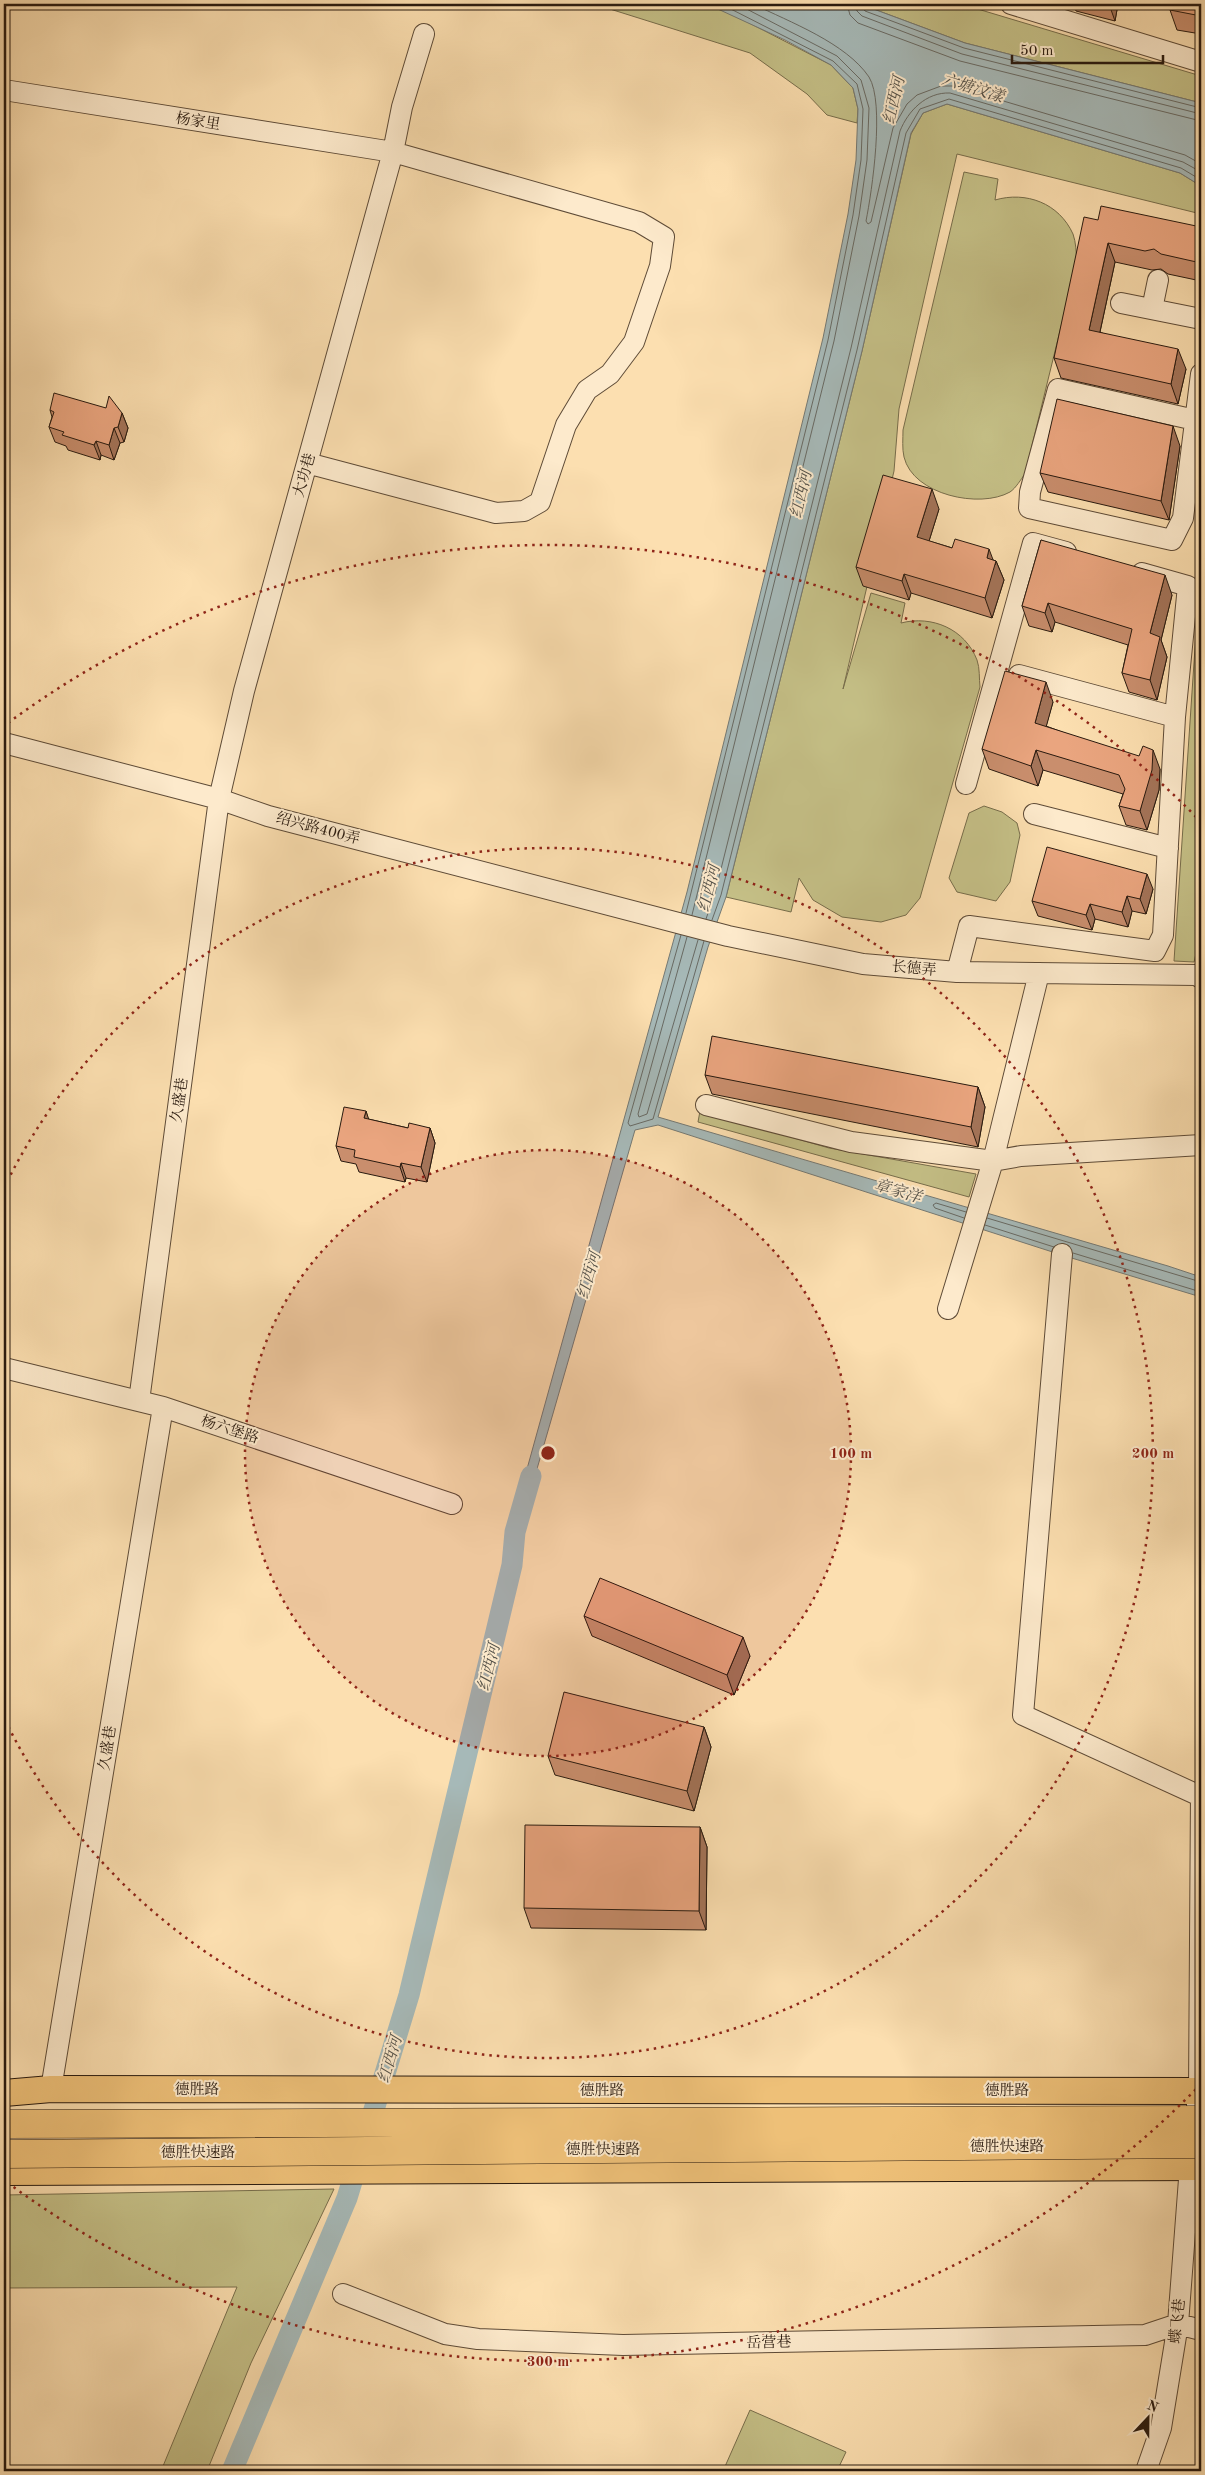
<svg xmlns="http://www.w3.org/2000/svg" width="1205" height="2475" viewBox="0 0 1205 2475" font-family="'Old Standard TT','Noto Serif SC',serif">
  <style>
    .green { fill: #c5c087; stroke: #776d4b }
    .water { fill: #a6b9b8; stroke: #747974 }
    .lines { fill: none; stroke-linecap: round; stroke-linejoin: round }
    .shore { stroke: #686a64; stroke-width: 1 }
    .canal { stroke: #a6b9b8; stroke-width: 21 }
    .minor-casing { stroke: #5e4b37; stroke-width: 22 }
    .major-casing { stroke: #291a0f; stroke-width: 28 }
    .minor { stroke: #fdeacc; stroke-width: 20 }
    .major { stroke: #eec078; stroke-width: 26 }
    .highway-bridge-casing { stroke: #291a0f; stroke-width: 29; stroke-linecap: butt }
    .highway-bridge { stroke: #eec078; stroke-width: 28 }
    .wall { fill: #c98e6d; stroke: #291a0f }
    .shaded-wall { fill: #a47459; stroke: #291a0f }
    .building { fill: #eaa57f; stroke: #291a0f }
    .ring { fill: none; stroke: #8f2418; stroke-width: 2.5; stroke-dasharray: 2.5 5 }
    .labels { text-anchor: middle; stroke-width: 4; stroke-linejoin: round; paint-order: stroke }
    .street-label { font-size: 15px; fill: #291a0f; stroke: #fdeacc }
    .water-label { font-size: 16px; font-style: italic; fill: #55524a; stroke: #fdeacc }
    .centre { fill: #8f2418; stroke: #fdeacc; stroke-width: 2.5 }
    .ring-label { font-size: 15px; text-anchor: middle; font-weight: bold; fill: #8f2418; stroke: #fdeacc; stroke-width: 4; stroke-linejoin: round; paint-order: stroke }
  </style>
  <rect width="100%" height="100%" fill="#fcdfb0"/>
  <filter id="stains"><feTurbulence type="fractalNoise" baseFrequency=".004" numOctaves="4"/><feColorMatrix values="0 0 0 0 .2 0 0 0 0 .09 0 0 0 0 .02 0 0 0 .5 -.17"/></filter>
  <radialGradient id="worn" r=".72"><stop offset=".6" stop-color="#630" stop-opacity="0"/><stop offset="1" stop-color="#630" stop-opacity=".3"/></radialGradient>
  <!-- green -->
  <path class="green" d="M594 4H707L726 11 831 65 853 88 858 109 857 123 827 115 807 94 750 53Z
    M860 4H961L1201 76V103L965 43Z
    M947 104 1180 173 1201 186V214L957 154 899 409 894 471 843 689 871 593 905 603 901 623C932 615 965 629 977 660 980 668 979 679 980 687L920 898 906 915 881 922 842 917 813 900 799 878 791 912 726 897 862 351 911 134 923 113Z
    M964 172 998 179 995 200C1026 191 1059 203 1073 234 1076 242 1076 252 1077 261L1025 474C1021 479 1016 488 1010 492 980 509 913 495 904 457 902 449 903 438 903 430Z
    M1201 558V861L1198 945 1194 962 1174 961Z
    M984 806 1002 812 1017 823 1020 835 1010 882 996 901 957 892 949 878 969 813Z
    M700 1111 829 1148 976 1174 969 1197 698 1122Z
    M334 2189 251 2363 207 2471H161L237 2287 4 2288V2195Z
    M750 2410 846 2452 837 2471H723Z"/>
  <!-- water -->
  <path class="water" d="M707 4H860L965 43 1201 103V186L1180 173 947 104 923 113 911 133 862 351 726 897 708 947 658 1117 1168 1266 1201 1277V1297L1065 1256 658 1125 635 1130 528 1500 517 1505 687 892 823 338 848 214 856 160 858 109 853 88 831 65 785 40Z"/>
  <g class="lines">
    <!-- shore -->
    <path class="shore" d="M753 4C790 22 846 43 869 77 885 103 872 191 866 221L868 224 871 222 893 128 907 104 917 95 941 86H953L1185 155 1201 164
      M847 4 850 15 858 23 960 61 1201 121
      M855 4 857 11 862 16 962 54 1201 114
      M861 4 865 11 964 48 1201 108
      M686 913 828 340 853 215 861 160 863 109 857 84 833 61 721 4
      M692 915 834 341 859 216 867 160 869 108 861 80 837 56 737 4
      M706 919 715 893 851 348 900 131C908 111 926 92 950 93L1183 162 1201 172
      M712 920 721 895 857 350 906 133 920 109 949 99 1181 168 1201 180
      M681 935 628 1123 630 1126 653 1119 704 941
      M687 937 638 1114 639 1117 647 1114 698 940
      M964 1218 935 1208 933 1205 936 1203 966 1212
      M987 1218 1201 1282
      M985 1225 1054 1247
      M1073 1253 1201 1292"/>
    <!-- canal -->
    <path class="canal" d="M232 2471 347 2198 409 1995 512 1565 515 1532 531 1476"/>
    <defs>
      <path id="minor" d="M1011 4 1201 62
        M4 90 393 152 639 222 664 237 660 266 634 342 610 374 587 390 566 425 540 502 524 511 496 513 307 463
        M1121 303 1201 319
        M1152 309 1158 280
        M1195 420 1058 389 1030 492 1029 508 1172 540 1183 518 1201 374
        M1019 675 1175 717
        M4 743 219 799 268 816 728 936 863 964 957 972 1196 975 1201 978
        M966 784 1033 543 1066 552
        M1034 814 1168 848
        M957 972 969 926 1155 951 1163 935 1175 717 1188 586 1142 573
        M706 1105 851 1142 993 1161 1021 1156 1201 1145
        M1062 1254 1023 1715 1200 1796
        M948 1309 993 1161 1039 973
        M4 1368 163 1407 452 1504
        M139 1401 219 799 244 691 393 152 402 107 424 34
        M51 2089 163 1407
        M1197 2105 1199 2091 1201 1792
        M343 2294 445 2334 478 2339 623 2345 1145 2335 1178 2324 1201 2330
        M1146 2471 1161 2428 1178 2324 1191 2153"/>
      <path id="major" d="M4 2093 51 2089 1201 2091
        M4 2172 1201 2167"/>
    </defs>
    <!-- minor casing -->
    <use href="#minor" class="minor-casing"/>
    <!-- major casing -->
    <use href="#major" class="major-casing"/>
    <!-- minor -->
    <use href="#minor" class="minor"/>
    <!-- major -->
    <use href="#major" class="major"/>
    <defs>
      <path id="highway-bridge" d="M4 2124 1201 2120
        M4 2154 1201 2144"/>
    </defs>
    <!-- highway-bridge casing -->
    <use href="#highway-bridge" class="highway-bridge-casing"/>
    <!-- highway-bridge -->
    <use href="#highway-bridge" class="highway-bridge"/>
  </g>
  <!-- wall -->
  <path class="wall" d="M1073 4H1118L1115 21 1076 11Z
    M1201 4V34L1177 30 1170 10Z
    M1098 220 1201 227V281L1168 274 1161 269 1152 270 1115 262 1100 332 1186 369 1178 404 1061 378 1054 358Z
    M50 410 122 413 128 428 124 442 120 443 114 460 101 455 100 460 68 450 66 446 55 442 49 427 52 417Z
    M1180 446 1169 520 1048 492 1040 473Z
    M939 509 929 541 996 561 1004 580 992 618 911 593 909 600 863 586 856 567Z
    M1041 540 1172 595 1161 640 1167 657 1157 700 1129 692 1122 673 1128 645 1055 622 1052 632 1029 626 1022 606Z
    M1053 702 1046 726 1160 769 1159 790 1147 830 1126 825 1119 806 1123 794 1043 770 1038 786 989 769 982 749Z
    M1153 889 1146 914 1132 911 1128 927 1095 919 1092 930 1038 916 1032 901Z
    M705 1075 978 1087 985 1107 978 1147 712 1094Z
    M366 1111 368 1119 408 1128H430L435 1143 427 1182 406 1178 405 1182 359 1172 356 1164 341 1161 336 1146Z
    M584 1616 750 1656 734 1695 592 1636Z
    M704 1727 711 1747 694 1811 555 1775 548 1756Z
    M700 1827 707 1847 706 1930 531 1928 524 1908Z"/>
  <!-- shaded-wall -->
  <path class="shaded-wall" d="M1109 4H1118L1115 21Z
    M1108 243 1115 262 1096 350 1089 330Z
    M1178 349 1186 369 1178 404 1171 384Z
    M122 413 128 428 124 442 118 427Z
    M1173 426 1180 446 1169 520 1161 501Z
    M114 428 120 443 114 460 109 445Z
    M96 441 101 455 100 460 94 445Z
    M932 489 939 509 924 557 917 537Z
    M989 549 995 565 996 561 1004 580 992 618 985 598 987 558Z
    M904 574 911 593 909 600 902 581Z
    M1165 575 1172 595 1161 640 1167 657 1157 700 1150 680V633Z
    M1048 603 1055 622 1052 632 1045 613Z
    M1046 682 1053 702 1042 742 1035 723Z
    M1036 750 1043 770 1038 786 1031 766Z
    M1153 750 1160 769 1159 790 1147 830 1140 811Z
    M1147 874 1153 889 1146 914 1140 899Z
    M1127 896 1132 911 1128 927 1122 912Z
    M1090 904 1095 919 1092 930 1086 915Z
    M978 1087 985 1107 978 1147 971 1127Z
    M366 1111 371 1126 364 1118Z
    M430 1128 435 1143 427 1182 421 1167Z
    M401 1163 406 1178 405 1182 400 1167Z
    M743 1637 750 1656 734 1695 727 1675Z
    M704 1727 711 1747 694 1811 687 1791Z
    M700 1827 707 1847 706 1930 699 1911Z"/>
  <!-- building -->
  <path class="building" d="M1170 4H1201V16L1170 10Z
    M1101 206 1201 227V263L1161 254 1154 249 1145 251 1108 243 1089 330 1178 349 1171 384 1054 358 1084 217 1098 220Z
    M54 393 106 408 109 396 122 413 118 427 114 428 109 445 96 441 94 445 62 435 64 432 49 427 54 412 50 410Z
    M1057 399 1173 426 1161 501 1040 473Z
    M883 475 932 489 917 537 952 548 955 539 989 549 987 558 996 561 985 598 904 574 902 581 856 567Z
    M1041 540 1165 575 1150 633 1160 637 1150 680 1122 673 1132 629 1048 603 1045 613 1022 606Z
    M1005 671 1046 682 1035 723 1139 756 1143 746 1153 750 1152 770 1140 811 1119 806 1125 789 1119 775 1036 750 1031 766 982 749Z
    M1047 847 1147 874 1140 899 1127 896 1122 912 1090 904 1086 915 1032 901Z
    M712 1036 978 1087 971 1127 705 1075Z
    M344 1107 366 1111 364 1118 408 1128 409 1123 430 1128 421 1167 401 1163 400 1167 354 1157 355 1150 336 1146Z
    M600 1578 743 1637 727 1675 584 1616Z
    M564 1692 704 1727 687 1791 548 1756Z
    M525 1825 700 1827 699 1911 524 1908Z"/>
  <!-- distance rings -->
  <circle cx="548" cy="1453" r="303" fill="#8f2418" fill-opacity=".12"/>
  <g class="ring">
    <circle cx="548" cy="1453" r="303"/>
    <path d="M4 1188A605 605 0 1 1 4 1718"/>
    <path d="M1201 2084A908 908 0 0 1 8 2183M8 723A908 908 0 0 1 1201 822"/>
  </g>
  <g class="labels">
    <!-- street labels -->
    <g class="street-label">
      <text transform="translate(198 121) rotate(9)" y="5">杨家里</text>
      <text transform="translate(304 475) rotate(-74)" y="5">大功巷</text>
      <text transform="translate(318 828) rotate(15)" y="5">绍兴路400弄</text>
      <text transform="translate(914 968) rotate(5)" y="5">长德弄</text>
      <text transform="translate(179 1100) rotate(-82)" y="5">久盛巷</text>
      <text transform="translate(230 1429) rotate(18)" y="5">杨六堡路</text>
      <text transform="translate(107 1748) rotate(-81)" y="5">久盛巷</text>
      <text x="197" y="2094">德胜路</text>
      <text x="602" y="2095">德胜路</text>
      <text x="1007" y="2095">德胜路</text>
      <text x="1007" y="2151">德胜快速路</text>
      <text x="603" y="2154">德胜快速路</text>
      <text x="198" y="2157">德胜快速路</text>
      <text transform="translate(1177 2321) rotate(-84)" y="5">蝶飞巷</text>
      <text transform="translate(769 2342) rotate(-1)" y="5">岳营巷</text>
    </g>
    <!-- water labels -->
    <g class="water-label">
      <text transform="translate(973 87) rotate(17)" y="6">六塘汶漾</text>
      <text transform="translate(893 100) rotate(-77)" y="6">红西河</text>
      <text transform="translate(800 494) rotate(-77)" y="6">红西河</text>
      <text transform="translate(708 888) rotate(-76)" y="6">红西河</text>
      <text transform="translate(898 1190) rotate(17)" y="6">章家洋</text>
      <text transform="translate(588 1275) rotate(-74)" y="6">红西河</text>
      <text transform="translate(488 1667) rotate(-76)" y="6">红西河</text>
      <text transform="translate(389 2059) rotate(-73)" y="6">红西河</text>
    </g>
  </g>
  <circle cx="548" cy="1453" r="8" class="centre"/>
  <g class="ring-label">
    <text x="851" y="1458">100 m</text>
    <text x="1153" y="1458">200 m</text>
    <text x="548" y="2366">300 m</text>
  </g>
  <!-- margin -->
  <rect width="1205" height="2475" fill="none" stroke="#fcdfb0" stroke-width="20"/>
  <rect x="5" y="5" width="1195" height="2465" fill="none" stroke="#291a0f" stroke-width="2.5"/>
  <rect x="10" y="10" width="1185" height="2455" fill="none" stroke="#291a0f"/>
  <!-- north arrow -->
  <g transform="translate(1148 2418) rotate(22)" stroke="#fdeacc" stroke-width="4" paint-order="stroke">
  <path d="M0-4L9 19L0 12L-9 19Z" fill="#291a0f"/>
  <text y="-8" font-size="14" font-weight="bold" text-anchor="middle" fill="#291a0f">N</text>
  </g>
  <!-- scale -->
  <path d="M1012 55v8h151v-8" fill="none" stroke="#291a0f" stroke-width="2.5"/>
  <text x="1020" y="55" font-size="15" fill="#291a0f" stroke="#fdeacc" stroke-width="4" paint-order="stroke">50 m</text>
  <rect width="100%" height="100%" filter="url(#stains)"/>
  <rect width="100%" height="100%" fill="url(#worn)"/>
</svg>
